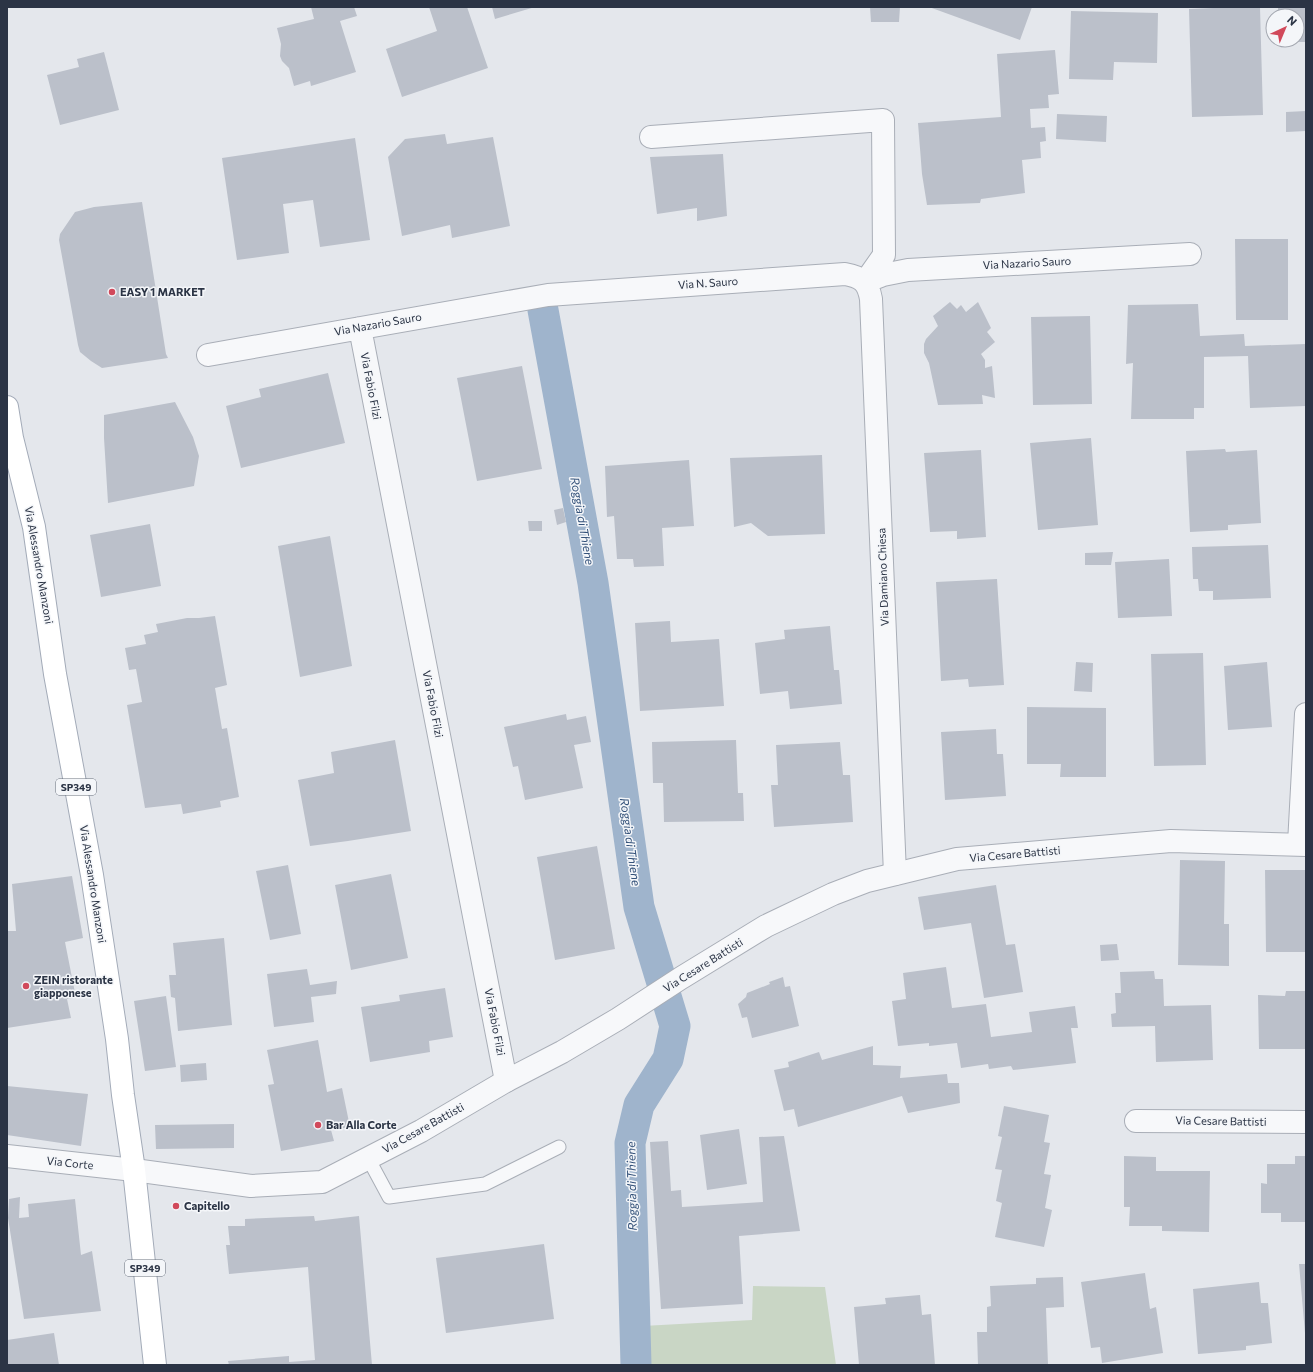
<svg xmlns="http://www.w3.org/2000/svg" width="1313" height="1372" viewBox="0 0 1313 1372" font-family="Commissioner,sans-serif">
  <style>
    .green { fill: #c9d6c5 }
    .lines { fill: none; stroke-linecap: round; stroke-linejoin: round }
    .canal { stroke: #9fb4cc; stroke-width: 31 }
    .building { fill: #bbc0ca }
    .service-casing { stroke: #a9aeb7; stroke-width: 15 }
    .minor-casing { stroke: #a9aeb7; stroke-width: 24 }
    .tertiary-casing { stroke: #a9aeb7; stroke-width: 24 }
    .primary-casing { stroke: #a3abb8; stroke-width: 24 }
    .service { stroke: #f7f8fa; stroke-width: 13 }
    .minor { stroke: #f7f8fa; stroke-width: 22 }
    .tertiary { stroke: #f7f8fa; stroke-width: 22 }
    .primary { stroke: #fff; stroke-width: 22 }
    .poi-dot { fill: #d1495b; stroke: #f4f6f9; stroke-width: 1.5 }
    .labels { text-anchor: middle; stroke-width: 3; stroke-linejoin: round; paint-order: stroke }
    .shield { fill: #f4f6f9; stroke: #676e7b; stroke-width: 1 }
    .shield-label { font-size: 10px; font-weight: bold; fill: #2b3445 }
    .street-label { font-size: 11px; fill: #2b3445; stroke: #f4f6f9 }
    .poi-label { font-size: 11px; font-weight: bold; fill: #2b3445; stroke: #f4f6f9; text-anchor: start }
    .water-label { font-size: 12px; font-style: italic; fill: #34527a; stroke: #f4f6f9 }
  </style>
  <rect width="100%" height="100%" fill="#e4e7ec"/>
  <!-- green -->
  <path class="green" d="M753 1286 825 1287 836 1365H643V1326L752 1320Z"/>
  <g class="lines">
    <!-- canal -->
    <path class="canal" d="M543 310 593 583 639 907 675 1026 668 1059 639 1105 630 1143 636 1365"/>
  </g>
  <!-- building -->
  <path class="building" d="M311 7H354L357 16 340 21 356 72 311 86 310 81 294 86 289 68 282 61 280 56 281 44 277 28 314 19Z
    M429 7H467L488 68 402 97 386 49 437 31Z
    M492 7H535L495 19Z
    M870 7H900L899 22H871Z
    M929 7H1032L1020 40Z
    M1237 7H1260L1263 115 1192 117 1189 9Z
    M1278 7H1306V42H1278V40H1297V16H1278Z
    M1071 11 1158 13 1157 63 1114 62 1113 80 1069 79Z
    M1055 50 1059 94 1048 95 1049 108 1030 109 1031 128 1045 127 1046 141 1040 142 1041 158 1022 160 1025 193 981 199 980 203 927 205 922 174 918 123 1001 117 997 54Z
    M104 52 119 110 60 125 47 75 79 67 77 59Z
    M1306 111V131L1286 132V112Z
    M1057 114 1107 116 1106 142 1056 139Z
    M445 134 447 144 493 137 510 226 452 238 450 225 402 236 388 157 405 139Z
    M355 138 370 240 320 247 313 200 283 204 289 253 237 260 222 158Z
    M723 154 727 216 697 221V208L657 214 650 157Z
    M142 202 166 354 168 358 102 368 91 361 80 352 78 345 59 240 60 234 75 212 94 207Z
    M1235 239H1288V320H1236Z
    M950 302 957 309 961 305 966 312 978 302 991 328 987 332 995 342 981 354 985 360V368L992 366 995 398 982 395 983 404 938 405 929 363 924 353V344L926 339 938 326 933 316Z
    M1198 304 1200 336 1244 334 1245 346 1306 344V406L1250 408 1248 356 1204 357V408H1194V419H1131L1133 363 1126 364 1128 305Z
    M1090 316 1092 404 1033 405 1031 317Z
    M522 366 542 469 477 481 457 378Z
    M328 373 345 443 241 468 226 406 261 397 259 389Z
    M175 402 193 437 199 456 194 486 108 503 104 438V415Z
    M1091 438 1098 525 1038 530 1030 443Z
    M1225 449 1226 452 1257 450 1261 523 1228 525V530L1190 532 1186 451Z
    M981 450 986 537 957 539V531L930 532 924 453Z
    M822 455 825 534 768 536 751 523 734 527 730 458Z
    M689 460 694 526 662 528 664 566 634 567 633 559H617L614 516 607 517 605 466Z
    M563 508 566 522 557 525 554 510Z
    M528 521H542V531H529Z
    M150 524 161 586 101 597 90 535Z
    M330 536 352 666 300 677 278 546Z
    M1268 545 1271 598 1213 600V591H1199L1198 579H1193L1192 547Z
    M1113 552 1111 565H1085V553Z
    M1169 559 1172 616 1118 618 1115 562Z
    M997 579 1004 685 969 687 968 679 941 681 936 582Z
    M215 616 227 685 215 688 222 729 227 728 239 797 220 801 221 807 183 814 181 804 145 808 127 705 142 702 136 669 129 670 125 648 146 644 144 635 158 632 156 624 187 618H199Z
    M670 621 671 642 719 639 724 706 640 711 635 623Z
    M830 626 834 670H839L842 704 790 709 788 691 760 694 755 643 785 639 784 630Z
    M1203 653 1206 765 1154 766 1151 654Z
    M1076 662 1093 663 1092 692 1074 691Z
    M1267 662 1272 727 1228 730 1224 666Z
    M1027 707 1106 708V777H1060L1061 764H1027Z
    M566 714 567 720 586 716 591 742 574 745 583 788 525 800 518 766 513 767 504 727Z
    M996 729 997 754H1003L1006 796 945 800 941 732Z
    M395 740 411 831 348 841 310 846 298 780 334 773 331 752Z
    M736 740 738 793H743L744 821 664 822 663 783H653L652 742Z
    M840 742 843 775H850L853 822 774 827 771 785H778L776 745Z
    M597 846 615 949 555 960 537 857Z
    M1180 860 1225 861 1224 924H1229V966L1178 965Z
    M288 865 301 934 270 940 256 871Z
    M1265 870H1306V952H1266Z
    M391 874 408 958 351 970 335 885Z
    M72 876 83 938 65 942 76 998 67 999 71 1018 7 1028V931H16L12 884Z
    M996 885 1006 945 1015 944 1023 992 984 998 971 923 924 930 918 897Z
    M224 938 232 1025 178 1031 175 998 171 997 169 975H176L173 943Z
    M1117 944 1119 960 1101 961 1100 945Z
    M946 967 952 1008 986 1004 991 1037 1032 1032 1029 1012 1075 1006 1078 1028H1071L1076 1063 1013 1070 1011 1066 989 1069 988 1064 961 1068 957 1043 929 1046V1043L898 1046 892 1001 906 999 903 973Z
    M307 969 310 985 337 981 336 994 311 997 314 1022 274 1027 267 974Z
    M1154 971 1155 979H1163L1164 1006 1211 1005 1213 1060 1156 1062 1155 1026 1112 1027 1111 1014 1116 1013 1115 993H1121L1120 972Z
    M783 977 785 987 790 986 799 1026 752 1038 747 1017 742 1018 738 1004 746 997 747 993 770 984 769 982Z
    M445 988 453 1037 429 1041 430 1052 370 1062 361 1007 400 1001 399 995Z
    M1286 991H1306V1049H1259L1258 995 1285 996Z
    M166 996 176 1067 145 1071 134 1001Z
    M318 1040 327 1092 342 1088 350 1127 331 1130 334 1141 281 1151 268 1085 274 1084 267 1050Z
    M873 1046V1065L901 1066 900 1078 947 1074 948 1083H959L960 1103 908 1113 902 1096 798 1127 794 1109 784 1111 774 1070 789 1067 788 1062 819 1052 822 1060Z
    M206 1063 207 1080 181 1082 180 1065Z
    M7 1086 88 1094 81 1146 7 1135Z
    M1004 1106 1049 1115 1044 1142 1050 1143 1044 1174 1051 1175 1045 1208 1052 1210 1044 1247 995 1237 1002 1203 996 1201 1002 1170 995 1169 1002 1137 998 1136Z
    M234 1124V1148L156 1149 155 1125Z
    M739 1129 747 1184 707 1190 700 1135Z
    M784 1136 800 1231 739 1236 743 1304 661 1309 650 1142 668 1141 671 1191 681 1190 682 1207 763 1202 759 1137Z
    M1124 1156 1156 1157V1171H1210L1209 1232 1162 1231V1226H1129L1130 1207H1124Z
    M1295 1156H1306V1222H1281V1213H1261V1183L1267 1184V1164H1295Z
    M20 1197 19 1218 29 1217 28 1204 75 1199 81 1255 92 1251 101 1311 24 1319 8 1218 9 1199Z
    M314 1216 315 1221 359 1216 372 1365H229L228 1361 289 1356V1362L315 1360 308 1267 229 1274 226 1245H230L228 1226H245V1219Z
    M544 1244 554 1319 446 1333 436 1258Z
    M1299 1264H1306V1333H1305Z
    M1145 1273 1150 1309 1156 1307 1163 1353 1102 1363 1100 1347 1091 1348 1081 1282Z
    M1063 1277 1064 1307 1046 1308 1048 1365H978L977 1332H987V1307L991 1306 990 1286 1036 1284V1278Z
    M1259 1282 1261 1303H1268L1272 1343 1246 1346V1350L1198 1354 1193 1289Z
    M920 1295 922 1315 931 1314 935 1365H859L854 1307 886 1304 885 1298Z
    M54 1333 59 1365H7V1340Z"/>
  <g class="lines">
    <defs>
      <path id="service" d="M368 1158 389 1197 485 1184 559 1147"/>
      <path id="minor" d="M651 137 883 120 884 255 865 282
        M865 282 883 275 908 270 1190 254
        M360 328 506 1081
        M208 355 548 295 845 274C862 277 868 282 871 299L895 874
        M1299 844 1306 714
        M1136 1121 1306 1122"/>
      <path id="tertiary" d="M7 1156 134 1170 251 1186 322 1182 421 1131 506 1081 562 1052 618 1019 681 978 766 926 833 894 867 881 957 859 1171 841 1306 845"/>
      <path id="primary" d="M7 407 12 438 34 527 55 674 92 875 117 1039 123 1095 134 1170 155 1365"/>
    </defs>
    <!-- service casing -->
    <use href="#service" class="service-casing"/>
    <!-- minor casing -->
    <use href="#minor" class="minor-casing"/>
    <!-- tertiary casing -->
    <use href="#tertiary" class="tertiary-casing"/>
    <!-- primary casing -->
    <use href="#primary" class="primary-casing"/>
    <!-- service -->
    <use href="#service" class="service"/>
    <!-- minor -->
    <use href="#minor" class="minor"/>
    <!-- tertiary -->
    <use href="#tertiary" class="tertiary"/>
    <!-- primary -->
    <use href="#primary" class="primary"/>
  </g>
  <!-- markers -->
  <g class="poi-dot">
    <circle cx="112" cy="292" r="4"/>
    <circle cx="26" cy="986" r="4"/>
    <circle cx="318" cy="1125" r="4"/>
    <circle cx="176" cy="1206" r="4"/>
  </g>
  <g class="labels">
    <!-- shield labels -->
    <g class="shield">
      <rect x="56" y="779" width="40" height="16" rx="3"/>
      <rect x="125" y="1260" width="40" height="16" rx="3"/>
    </g>
    <g class="shield-label">
      <text x="76" y="791">SP349</text>
      <text x="145" y="1272">SP349</text>
    </g>
    <!-- street labels -->
    <g class="street-label">
      <text transform="translate(1027 263) rotate(-3)" y="4">Via Nazario Sauro</text>
      <text transform="translate(708 283) rotate(-4)" y="4">Via N. Sauro</text>
      <text transform="translate(378 324) rotate(-10)" y="4">Via Nazario Sauro</text>
      <text transform="translate(371 386) rotate(79)" y="4">Via Fabio Filzi</text>
      <text transform="translate(39 565) rotate(80)" y="4">Via Alessandro Manzoni</text>
      <text transform="translate(883 577) rotate(-92)" y="4">Via Damiano Chiesa</text>
      <text transform="translate(433 704) rotate(79)" y="4">Via Fabio Filzi</text>
      <text transform="translate(1015 854) rotate(-5)" y="4">Via Cesare Battisti</text>
      <text transform="translate(93 884) rotate(81)" y="4">Via Alessandro Manzoni</text>
      <text transform="translate(703 965) rotate(-32)" y="4">Via Cesare Battisti</text>
      <text transform="translate(495 1022) rotate(79)" y="4">Via Fabio Filzi</text>
      <text transform="translate(1221 1121) rotate(1)" y="4">Via Cesare Battisti</text>
      <text transform="translate(423 1128) rotate(-29)" y="4">Via Cesare Battisti</text>
      <text transform="translate(70 1163) rotate(6)" y="4">Via Corte</text>
    </g>
    <!-- poi labels -->
    <g class="poi-label">
      <text x="120" y="296">EASY 1 MARKET</text>
      <text x="34" y="984">ZEIN ristorante<tspan x="34" dy="13">giapponese</tspan></text>
      <text x="326" y="1129">Bar Alla Corte</text>
      <text x="184" y="1210">Capitello</text>
    </g>
    <!-- water labels -->
    <g class="water-label">
      <text transform="translate(582 521) rotate(80)" y="4">Roggia di Thiene</text>
      <text transform="translate(630 842) rotate(82)" y="4">Roggia di Thiene</text>
      <text transform="translate(632 1186) rotate(-91)" y="4">Roggia di Thiene</text>
    </g>
  </g>
  <!-- border -->
  <rect width="1313" height="1372" fill="none" stroke="#2b3445" stroke-width="16"/>
  <!-- north arrow -->
  <g transform="translate(1285 28) rotate(44)"><circle r="19" fill="#f4f6f9" stroke="#a4a8b1"/>
  <path d="M0-3L7 15L0 10L-7 15Z" fill="#d1495b"/>
  <text y="-6" font-size="11" font-weight="bold" text-anchor="middle" fill="#2b3445">N</text>
  </g>
</svg>
